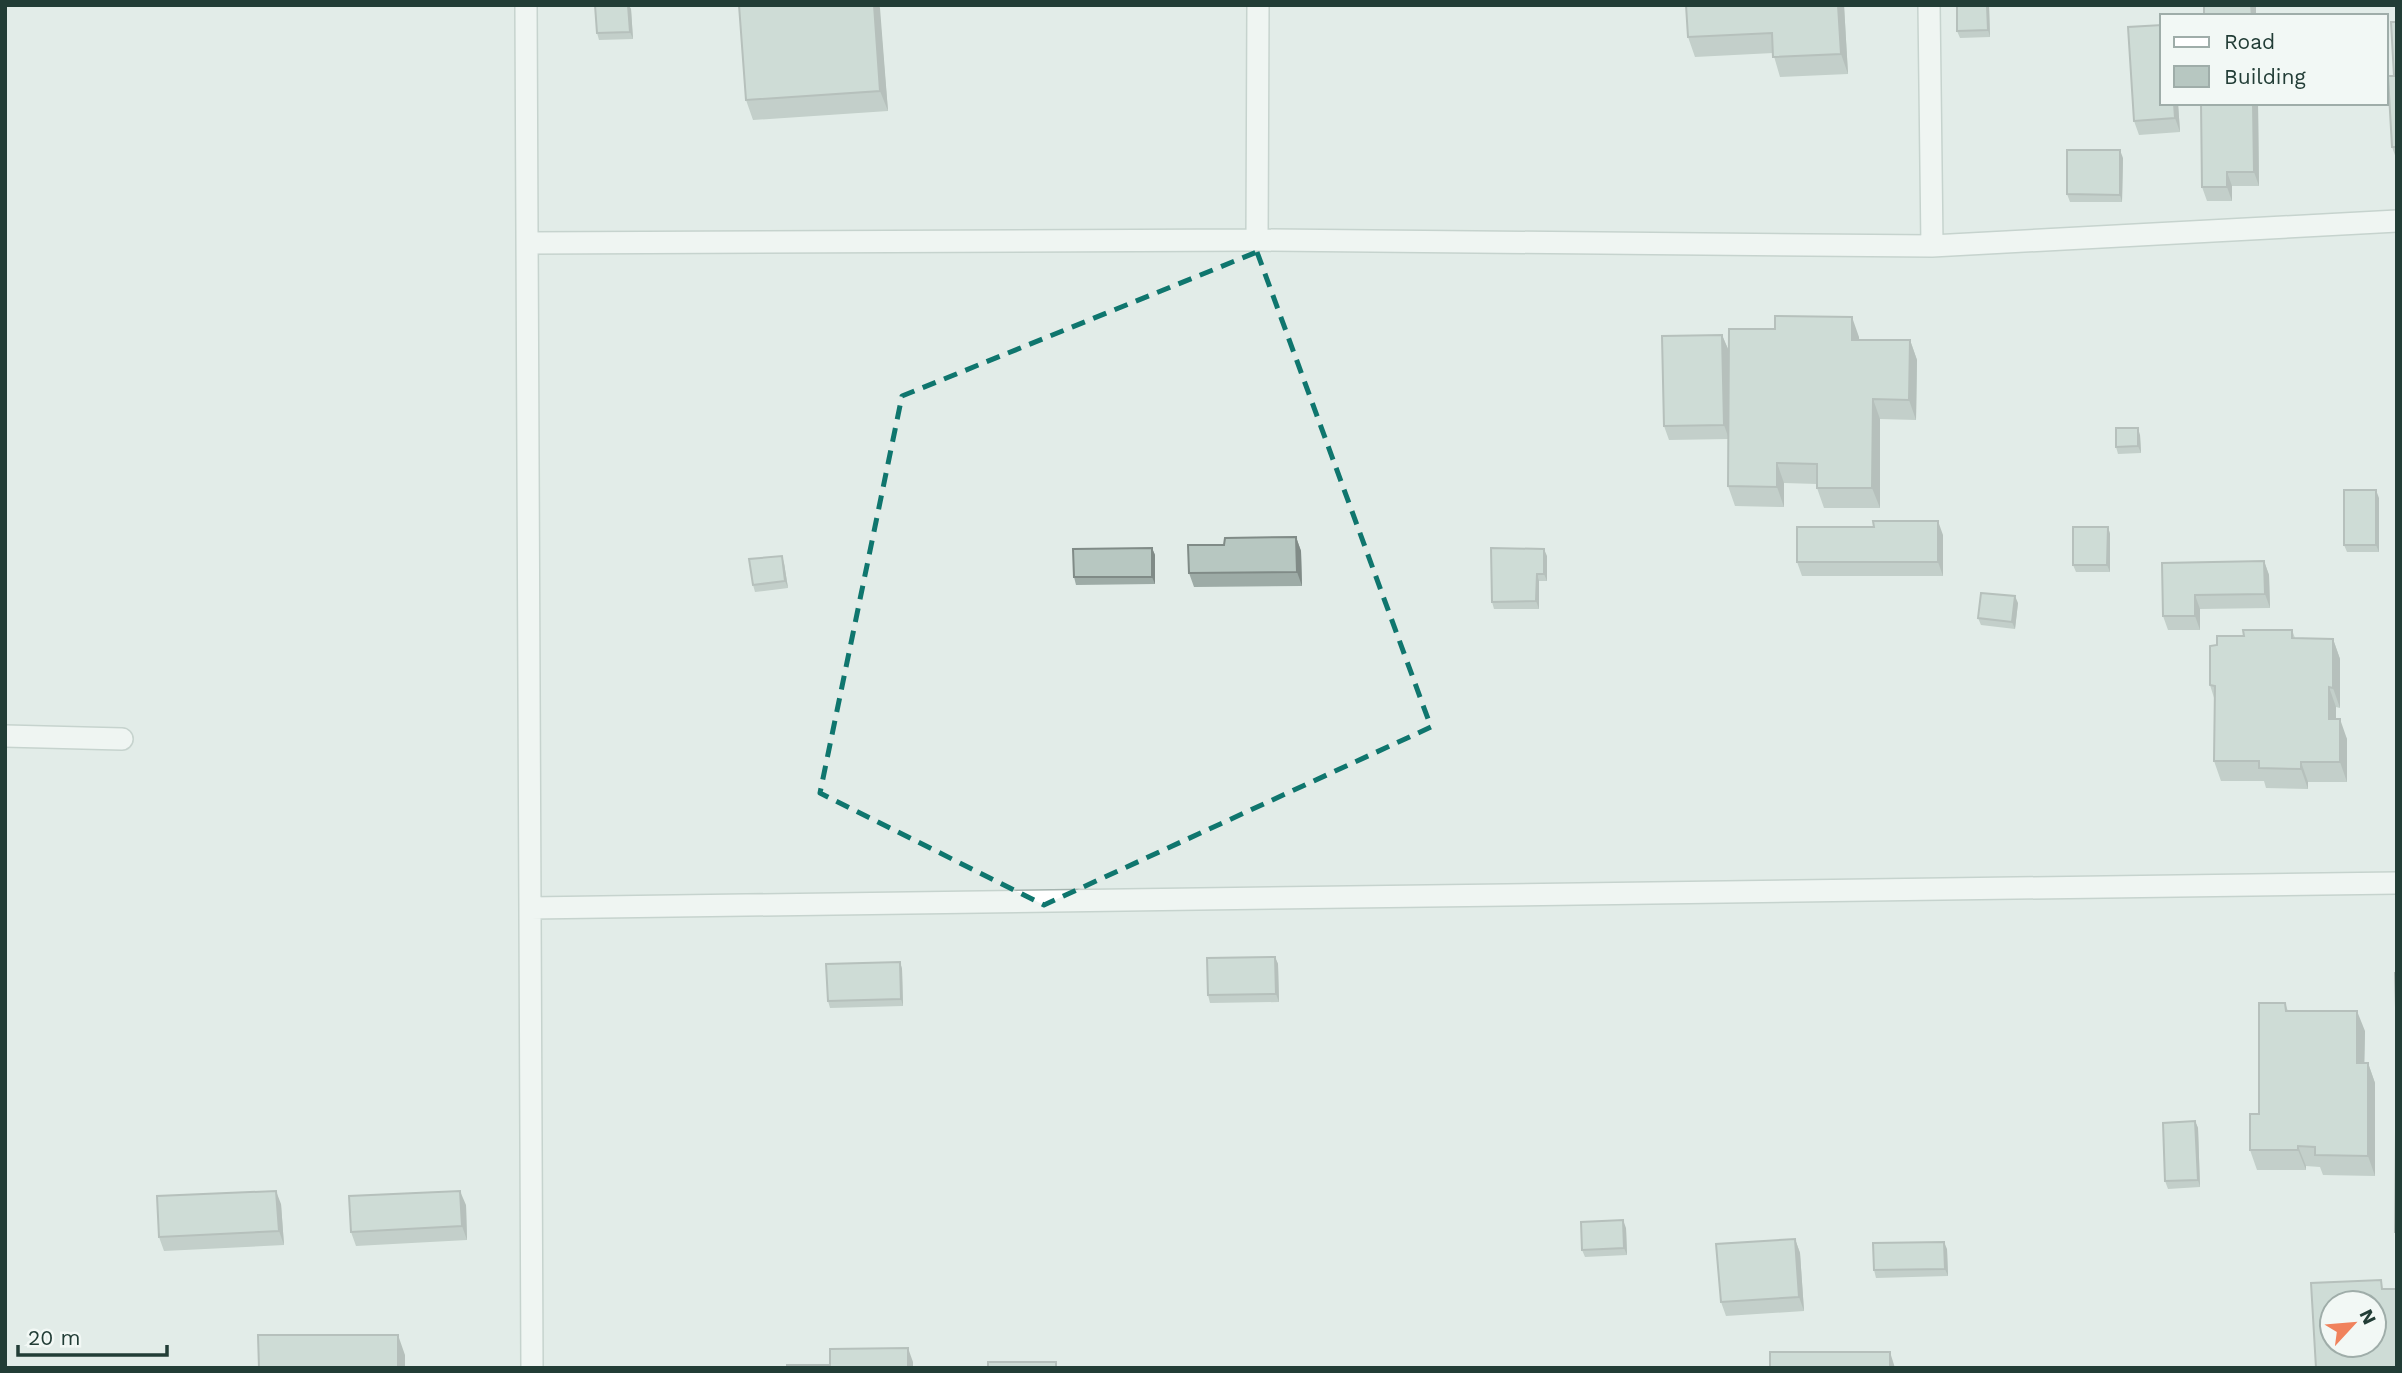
<svg xmlns="http://www.w3.org/2000/svg" width="2402" height="1373" viewBox="0 0 2402 1373" font-family="'Work Sans',sans-serif">
  <style>
    .lines { fill: none; stroke-linecap: round; stroke-linejoin: round }
    .minor-casing { stroke: #a5b4af; stroke-width: 24 }
    .minor { stroke: #fff; stroke-width: 21 }
    .wall { fill: #9daba6 }
    .shaded-wall { fill: #808b87 }
    .building { fill: #b7c7c1; stroke: #808b87; stroke-width: 2; fill-rule: evenodd }
    .marked { fill: none; stroke: #0f766e; stroke-width: 5; stroke-dasharray: 14 9; stroke-linejoin: round }
  </style>
  <rect width="100%" height="100%" fill="#e2ece8"/>
  <g class="lines">
    <defs>
      <path id="minor" d="M526 5 532 1368
        M1929 5 1932 246
        M1257 240 1258 5
        M528 243 1257 240 1932 246 2397 221
        M5 736 122 739
        M530 908 2397 883"/>
    </defs>
    <!-- minor casing -->
    <use href="#minor" class="minor-casing"/>
    <!-- minor -->
    <use href="#minor" class="minor"/>
  </g>
  <!-- wall -->
  <path class="wall" d="M595 5H629L631 9 633 39 599 40 597 33Z
    M739 5H879L888 111 753 120 746 100Z
    M1844 5 1848 74 1780 77 1773 53 1695 57 1688 37Z
    M1989 5 1990 37 1960 38 1957 31Z
    M2397 22V161L2392 147 2394 76Z
    M2162 103H2178L2180 132 2139 135 2134 121Z
    M2201 103H2258L2259 186H2232V201H2207L2202 187Z
    M2123 158 2122 202H2070L2067 194Z
    M1722 335 1728 349V402L1859 337V340H1910L1917 360 1916 420 1880 419V508H1824L1817 488V484L1784 483V507L1735 506 1728 486V439L1669 440 1664 426Z
    M2140 435 2141 453 2118 454 2116 447Z
    M2379 498V552H2347L2344 545Z
    M1874 527 1943 535V576H1802L1797 562Z
    M2108 527 2110 534V572H2076L2073 565Z
    M1296 537 1301 551 1302 586 1194 587 1189 573 1224 545Z
    M1152 548 1155 555V584L1076 585 1074 577Z
    M1547 556V581H1539V609H1494L1492 602Z
    M2264 561 2269 575 2270 608 2200 609V630H2168L2163 616 2162 563Z
    M784 563 788 588 755 592 753 585Z
    M2018 603 2015 629 1981 625 1978 618Z
    M2292 630 2295 638 2333 639 2340 659V708L2336 707V719L2347 739V782H2308V789L2266 788 2264 781H2221L2214 761 2215 701 2210 685 2217 645 2244 636Z
    M1275 957 1278 964 1279 1002 1210 1003 1208 995Z
    M900 962 902 969 903 1006 830 1008 828 1001Z
    M2285 1003 2288 1011 2365 1031 2364 1063H2368L2375 1083V1176L2323 1175 2320 1167 2306 1166V1170H2257L2250 1150Z
    M2195 1121 2198 1128 2200 1187 2168 1189 2165 1181Z
    M281 1204 284 1245 164 1251 159 1237Z
    M466 1205 467 1240 356 1246 351 1232Z
    M1626 1228 1627 1255 1585 1257 1582 1250Z
    M1795 1239 1800 1253 1804 1311 1726 1316 1721 1302Z
    M1947 1249 1948 1276 1876 1278 1874 1270Z"/>
  <!-- shaded-wall -->
  <path class="shaded-wall" d="M628 5 631 9 633 39 630 32Z
    M874 5H879L880 8 888 111 880 91Z
    M1838 5H1844L1848 74 1841 54Z
    M1987 5H1989L1990 37 1988 30Z
    M2251 5H2256V16H2252Z
    M2174 103H2178L2180 132 2175 118Z
    M2253 103H2258L2259 186 2254 172Z
    M2120 150 2123 158 2122 202 2120 195Z
    M2227 172 2232 186V201L2227 187Z
    M1852 317 1859 337 1860 360 1852 340Z
    M1722 335 1728 349 1729 439 1724 425Z
    M1910 340 1917 360 1916 420 1909 400Z
    M1873 399 1880 419V508L1872 488Z
    M2138 428 2140 435 2141 453 2138 446Z
    M1777 463 1784 483V507L1777 487Z
    M2376 490 2379 498V552L2376 545Z
    M1938 521 1943 535V576L1938 562Z
    M2108 527 2110 534V572L2107 565Z
    M1296 537 1301 551 1302 586 1297 572Z
    M1152 548 1155 555V584L1152 577Z
    M1544 549 1547 556V581L1544 574Z
    M782 556 784 563 788 588 785 581Z
    M2264 561 2269 575 2270 608 2265 594Z
    M1537 574 1539 581V609L1536 601Z
    M2195 595 2200 609V630L2195 616Z
    M2015 596 2018 603 2015 629 2012 622Z
    M2333 639 2340 659V708L2333 688Z
    M2329 687 2336 707V739L2329 719Z
    M2340 719 2347 739V782L2340 762Z
    M2301 762 2308 782V789L2301 769Z
    M1275 957 1278 964 1279 1002 1276 994Z
    M900 962 902 969 903 1006 901 999Z
    M2357 1011 2365 1031 2364 1083 2357 1063Z
    M2368 1063 2375 1083V1176L2368 1156Z
    M2195 1121 2198 1128 2200 1187 2198 1180Z
    M2298 1146 2306 1166V1170L2298 1150Z
    M276 1191 281 1204 284 1245 279 1231Z
    M460 1191 466 1205 467 1240 462 1226Z
    M1623 1220 1626 1228 1627 1255 1624 1248Z
    M1795 1239 1800 1253 1804 1311 1799 1297Z
    M1944 1242 1947 1249 1948 1276 1945 1269Z
    M398 1335 405 1355V1368H398Z
    M908 1348 913 1362V1368H908Z
    M1890 1352 1895 1368H1890Z"/>
  <!-- building -->
  <path class="building" d="M595 5H628L630 32 597 33Z
    M739 5H874L880 91 746 100Z
    M1686 5H1838L1841 54 1773 57 1772 33 1688 37Z
    M1957 5H1987L1988 30 1957 31Z
    M2204 5H2251L2252 16H2204Z
    M2391 22H2397V147H2392L2388 76H2394Z
    M2162 25V103H2174L2175 118 2134 121 2128 27Z
    M2201 103H2253L2254 172H2227V187H2202Z
    M2067 150H2120V195L2067 194Z
    M1775 316 1852 317V340H1910L1909 400 1873 399 1872 488H1817V464L1777 463V487L1728 486 1729 329H1775Z
    M1722 335 1724 425 1664 426 1662 336Z
    M2116 428H2138V446L2116 447Z
    M2344 490H2376V545H2344Z
    M1873 521H1938V562H1797V527H1874Z
    M2073 527H2108L2107 565H2073Z
    M1296 537 1297 572 1189 573 1188 545H1224L1225 538Z
    M1152 548V577H1074L1073 549Z
    M1491 548 1544 549V574H1537L1536 601 1492 602Z
    M782 556 785 581 753 585 749 559Z
    M2264 561 2265 594 2195 595V616H2163L2162 563Z
    M1981 593 2015 596 2012 622 1978 618Z
    M2243 630H2292V638L2333 639V688L2329 687V719H2340V762H2301V769L2259 768V761H2214L2215 686 2210 685V646L2217 645V636H2244Z
    M1275 957 1276 994 1208 995 1207 958Z
    M900 962 901 999 828 1001 826 964Z
    M2395 973H2397V1042Z
    M2259 1003H2285L2286 1011H2357V1063H2368V1156L2315 1155V1147L2298 1146V1150H2250V1114H2259Z
    M2195 1121 2198 1180 2165 1181 2163 1123Z
    M2396 1131H2397V1232H2395Z
    M276 1191 279 1231 159 1237 157 1196Z
    M460 1191 462 1226 351 1232 349 1196Z
    M1623 1220 1624 1248 1582 1250 1581 1222Z
    M1795 1239 1799 1297 1721 1302 1716 1244Z
    M1944 1242 1945 1269 1874 1270 1873 1243Z
    M2381 1280 2382 1289H2397V1368H2316L2311 1283ZM2332 1303H2374V1345H2332Z
    M258 1335H398V1368H259Z
    M908 1348V1368H830V1349Z
    M1770 1352H1890V1368H1770Z
    M988 1362H1056V1368H988Z
    M787 1365H829V1368H787Z"/>
  <!-- marked area -->
  <path d="M0 0H2402V1373H0ZM1257 252 1431 727 1044 905 820 793 902 396Z" fill="#e2ece8" fill-opacity=".55" fill-rule="evenodd"/>
  <path class="marked" d="M1257 252 1431 727 1044 905 820 793 902 396Z"/>
  <!-- border -->
  <rect width="2402" height="1373" fill="none" stroke="#223d36" stroke-width="14"/>
  <!-- legend -->
  <rect x="2160" y="14" width="228" height="91" fill="#f2f8f5" stroke="#9fada9" stroke-width="2"/>
  <rect x="2174" y="37" width="35" height="10" fill="#ffffff" stroke="#9fada9" stroke-width="2"/>
  <text x="2224" y="49" font-size="21" fill="#223d36">Road</text>
  <rect x="2174" y="66" width="35" height="21" fill="#b7c7c1" stroke="#9fada9" stroke-width="2"/>
  <text x="2224" y="84" font-size="21" fill="#223d36">Building</text>
  <!-- north arrow -->
  <g transform="translate(2353 1324) rotate(64)"><circle r="33" fill="#f2f8f5" stroke="#9fada9" stroke-width="2"/>
  <path d="M0-5L12 26L0 18L-12 26Z" fill="#f0825c"/>
  <text y="-10" font-size="19" font-weight="bold" text-anchor="middle" fill="#223d36">N</text>
  </g>
  <!-- scale -->
  <path d="M18 1345v10h149v-10" fill="none" stroke="#223d36" stroke-width="3.5"/>
  <text x="28" y="1345" font-size="21" fill="#223d36" stroke="#f2f8f5" stroke-width="5" paint-order="stroke">20 m</text>
</svg>
